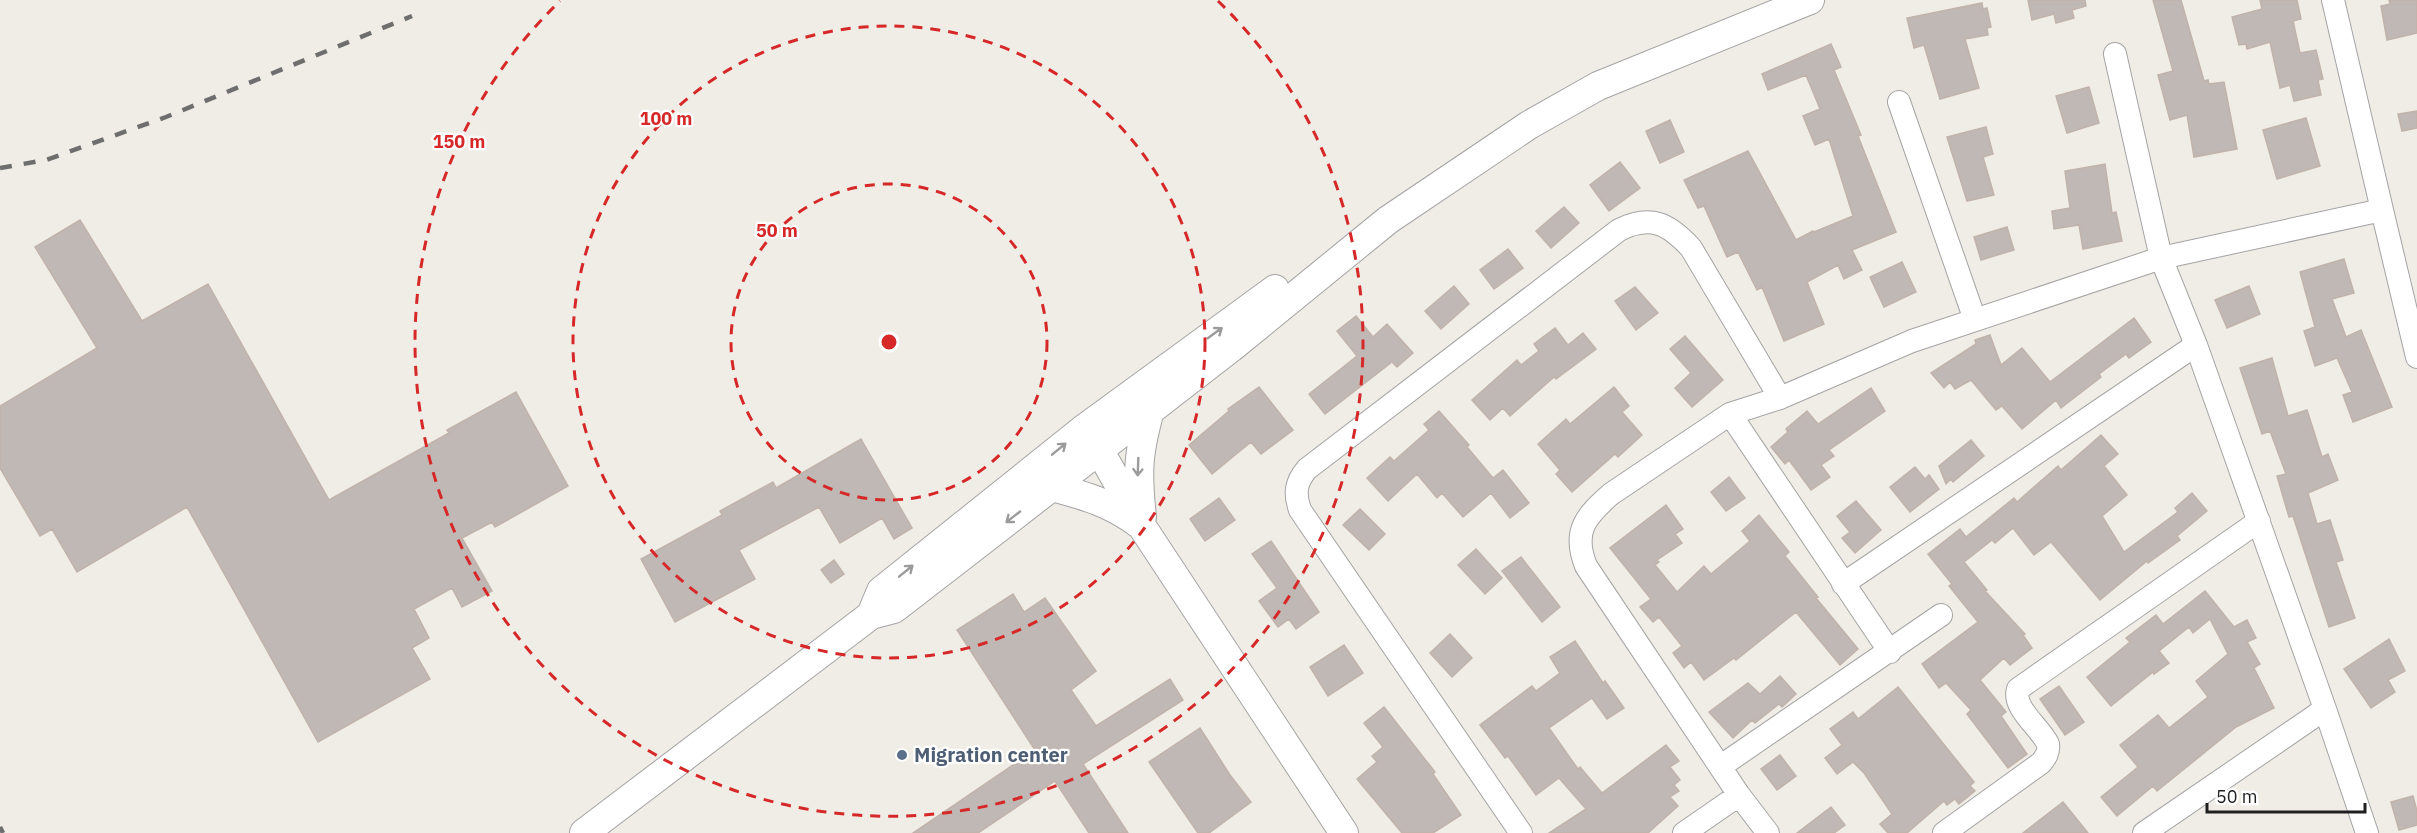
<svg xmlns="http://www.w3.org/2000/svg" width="2417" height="833" viewBox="0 0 2417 833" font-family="'IBM Plex Sans',sans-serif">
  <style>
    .building { fill: #c0b8b4; stroke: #c1b3aa; stroke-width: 1.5 }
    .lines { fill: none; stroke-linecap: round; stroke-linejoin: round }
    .minor-casing { stroke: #a4a4a4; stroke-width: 24 }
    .tertiary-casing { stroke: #a4a4a4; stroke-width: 30 }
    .minor { stroke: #fff; stroke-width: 22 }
    .tertiary { stroke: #fff; stroke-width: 28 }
    .rail { stroke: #6e6e6e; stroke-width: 4.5; stroke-dasharray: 12 12; stroke-linecap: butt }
    .oneway { stroke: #9b9b9b }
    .ring { fill: none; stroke: #d62828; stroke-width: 3; stroke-dasharray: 10 8 }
    .service-dot { fill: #5c6f8a; stroke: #fff; stroke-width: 2 }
    .labels { text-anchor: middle; stroke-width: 4.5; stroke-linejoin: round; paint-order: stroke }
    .service-label { font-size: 20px; font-weight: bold; fill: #4e5e75; stroke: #fff; text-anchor: start }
    .centre { fill: #d62828; stroke: #fff; stroke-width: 3 }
    .ring-label { font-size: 18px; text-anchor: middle; font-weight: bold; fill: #d62828; stroke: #fff; stroke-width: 4.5; stroke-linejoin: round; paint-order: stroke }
  </style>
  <rect width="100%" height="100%" fill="#f0ede7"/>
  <!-- building -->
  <path class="building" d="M2028 0H2085L2086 6 2072 10 2074 18 2056 23 2054 14 2032 20Z
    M2153 0H2181L2204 81 2208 80 2209 84 2224 82 2237 149 2194 157 2187 115 2170 120 2158 75 2173 71Z
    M2260 0H2297L2301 19 2293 21 2300 53 2316 50 2323 79 2318 80 2321 95 2294 101 2290 85 2280 88 2270 42 2247 49 2246 44 2239 45 2232 17 2262 9Z
    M2389 0H2417V33L2387 40 2381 6 2390 4Z
    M1982 3 1983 9 1987 8 1991 27 1987 28 1988 35 1965 39 1979 88 1940 99 1924 45 1914 48 1907 18Z
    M1831 44 1841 67 1834 70 1861 135 1858 136 1896 232 1852 250 1862 270 1844 279 1838 265 1807 282 1824 324 1784 341 1762 287 1757 290 1738 252 1727 257 1704 206 1698 208 1684 180 1748 151 1796 240 1813 231 1814 232 1853 216 1829 139 1815 145 1803 116 1820 109 1806 75 1768 90 1762 74Z
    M2089 87 2099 123 2067 133 2056 96Z
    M2417 111V128L2402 131 2398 114Z
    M2306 118 2320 166 2277 179 2263 130Z
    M1670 120 1684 152 1660 163 1646 131Z
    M1986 127 1993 154 1983 157 1994 195 1967 201 1947 137Z
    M1620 162 1640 188 1609 211 1590 185Z
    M2105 164 2112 213 2116 212 2122 241 2083 249 2079 225 2054 229 2052 211 2070 208 2065 171Z
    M1564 207 1579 223 1551 248 1536 231Z
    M80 220 142 321 208 284 329 500 449 433 447 430 516 392 568 486 495 527 492 522 462 538 492 591 462 607 452 588 414 609 429 638 412 648 430 679 318 742 187 507 77 572 52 529 40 536 0 468V406L97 348 35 247Z
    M2007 227 2014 250 1981 260 1974 237Z
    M1508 249 1523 268 1494 289 1480 270Z
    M2344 259 2354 293 2332 299 2346 337 2361 330 2392 407 2353 422 2343 395 2352 392 2337 358 2315 366 2304 331 2315 327 2300 272Z
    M1902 262 1916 292 1884 307 1870 277Z
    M1454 286 1469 304 1441 329 1425 311Z
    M2249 286 2260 314 2227 328 2215 300Z
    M1635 287 1658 313 1636 330 1615 301Z
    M1356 316 1373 337 1387 324 1413 353 1397 367 1392 362 1325 414 1309 394 1357 356 1337 331Z
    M2134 318 2151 342 2129 358 2126 354 2099 374 2101 377 2061 408 2056 400 2022 429 2002 406 1996 410 1971 380 1955 389 1950 382 1944 388 1931 373 1976 344 1975 340 1990 335 2001 365 2022 348 2050 382Z
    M1555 328 1568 345 1583 333 1596 349 1556 379 1554 377 1510 416 1503 408 1490 420 1472 400 1517 360 1521 365 1539 351 1534 344Z
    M1685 336 1723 380 1692 407 1675 388 1691 373 1670 349Z
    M2272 358 2288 416 2307 410 2322 457 2328 454 2338 480 2308 493 2317 524 2330 520 2343 560 2336 562 2355 618 2329 627 2293 516 2289 517 2277 476 2286 474 2270 431 2262 434 2240 368Z
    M1259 387 1293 430 1261 454 1251 442 1212 474 1189 445 1229 411 1228 409Z
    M1614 387 1629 406 1622 412 1642 435 1618 457 1615 454 1572 492 1556 474 1560 470 1538 444 1566 419 1570 424Z
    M1871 388 1885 411 1829 450 1834 456 1821 465 1830 477 1811 490 1789 460 1785 464 1771 447 1788 432 1786 429 1807 411 1818 424Z
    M1439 411 1469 445 1467 447 1493 478 1503 470 1529 503 1510 518 1491 493 1463 517 1442 493 1437 498 1417 474 1388 501 1367 478 1390 457 1394 461 1429 430 1424 424Z
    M2101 435 2118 454 2104 466 2127 495 2102 516 2124 552 2178 512 2175 508 2192 493 2207 511 2177 536 2180 540 2148 563 2147 561 2100 600 2051 542 2034 555 2013 528 1995 543 1992 540 1964 562 1987 590 1985 591 2025 634 2023 635 2032 648 2010 665 2004 658 1980 680 2006 712 2001 716 2027 754 2008 768 1967 714 1971 710 1946 683 1939 688 1922 664 1978 622 1949 586 1952 584 1928 554 1960 529 1966 537 2014 498 2017 502 2058 466 2061 470Z
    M861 439 912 528 894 539 882 518 840 543 819 507 739 550 755 579 675 622 641 559 722 515 720 511 773 482 776 488Z
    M1971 440 1984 456 1953 482 1951 479 1946 484 1939 466Z
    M1915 467 1925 479 1929 475 1939 489 1910 512 1890 487Z
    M1729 477 1745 498 1726 511 1711 492Z
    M1219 498 1235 520 1205 541 1190 519Z
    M1856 501 1881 530 1855 553 1842 538 1850 532 1837 516Z
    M1666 505 1683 529 1675 534 1682 543 1657 560 1659 562 1655 565 1677 592 1704 566 1711 574 1750 541 1742 531 1759 515 1789 552 1785 556 1818 597 1816 598 1858 649 1840 665 1796 612 1736 660 1734 658 1704 680 1691 662 1684 668 1673 653 1682 646 1659 617 1653 622 1640 607 1651 599 1610 548Z
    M1360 509 1385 534 1369 550 1343 525Z
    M1271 541 1319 612 1296 629 1289 619 1278 627 1259 601 1277 588 1252 554Z
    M1476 549 1502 578 1485 594 1458 565Z
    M1521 557 1560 607 1542 622 1502 571Z
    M834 560 844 574 831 583 821 570Z
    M2205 591 2234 627 2247 620 2256 638 2247 642 2260 664 2254 668 2274 708 2236 727 2157 791 2153 786 2117 816 2101 797 2138 767 2120 745 2158 715 2169 728 2208 697 2196 681 2228 654 2210 619 2193 633 2189 627 2159 651 2169 663 2154 674 2153 672 2111 706 2087 677 2130 642 2126 638 2156 615 2163 624Z
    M1013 594 1024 612 1045 598 1096 671 1071 690 1096 726 1170 679 1183 700 1083 764 1128 833H1089L1055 781 978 833H913L1035 750 957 630Z
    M1450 634 1472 658 1452 677 1430 653Z
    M2389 639 2405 671 2388 680 2395 692 2371 708 2344 669Z
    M1575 641 1603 683 1605 681 1624 708 1607 719 1592 698 1549 728 1578 769 1580 767 1602 793 1666 745 1679 761 1670 767 1680 780 1674 785 1679 791 1670 797 1678 806 1648 833H1549L1586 809 1559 778 1536 795 1508 756 1505 758 1480 725 1532 686 1536 691 1560 673 1550 657Z
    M1344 645 1363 673 1328 696 1310 667Z
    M1780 676 1796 694 1782 707 1779 704 1755 723 1752 720 1733 738 1709 712 1748 683 1760 694Z
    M2059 686 2084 722 2065 735 2040 699Z
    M1898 687 1974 782 1970 786 1975 791 1959 804 1955 799 1947 805 1944 801 1907 833H1888L1880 824 1892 814 1864 773 1853 762 1837 774 1825 758 1842 745 1830 729 1853 712 1858 719Z
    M1384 707 1435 772 1433 774 1461 815 1433 833H1402L1357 779 1377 762 1372 756 1383 747 1364 723Z
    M1200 728 1230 775 1251 802 1209 833H1198L1149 762Z
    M1780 755 1796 776 1777 790 1761 769Z
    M2413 796 2417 811V825L2399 830 2391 802Z
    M2063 802 2088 833H2023Z
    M1831 807 1845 825 1834 833H1797Z"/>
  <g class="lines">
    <defs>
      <path id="minor" d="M2115 54 2161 258 2196 345 2325 709 2367 833
        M1899 102 1975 320
        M2382 210 2417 357
        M1730 414 1890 652
        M1843 584 2196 345
        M1721 766 1941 615
        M1521 833 1300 510C1294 493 1296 482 1307 469L1619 230C1651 214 1669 224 1691 248L1780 398
        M1684 833 1739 795
        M1768 833 1739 795 1586 566C1572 531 1586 516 1611 494L1730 414 1780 398 1912 341 2161 258 2382 210 2333 0
        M1944 833 2041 763C2046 757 2049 752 2048 744 2040 727 2012 708 2018 689L2259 521
        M2144 833 2325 709"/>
      <path id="tertiary" d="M1091 435 1143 528 1344 833
        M1052 487C1086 496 1111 503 1139 524
        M1142 517C1137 471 1138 454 1150 410
        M871 615 881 591 1086 427 1275 289
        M584 833 871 615 894 609 1231 348 1388 220 1529 125 1598 86 1810 0"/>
    </defs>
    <!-- minor casing -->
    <use href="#minor" class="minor-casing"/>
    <!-- tertiary casing -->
    <use href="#tertiary" class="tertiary-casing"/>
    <!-- minor -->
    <use href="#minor" class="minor"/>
    <!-- tertiary -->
    <use href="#tertiary" class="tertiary"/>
    <!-- rail -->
    <path class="rail" d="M0 168 46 160 166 117 412 16
      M0 827 3 833"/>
  </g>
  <!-- one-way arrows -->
  <defs><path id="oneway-shaft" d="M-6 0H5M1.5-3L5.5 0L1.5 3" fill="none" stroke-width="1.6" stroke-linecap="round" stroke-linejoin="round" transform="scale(1.5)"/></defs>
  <g class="oneway">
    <use href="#oneway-shaft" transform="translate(1215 333) rotate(-36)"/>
    <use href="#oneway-shaft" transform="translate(1059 449) rotate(-39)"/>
    <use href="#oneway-shaft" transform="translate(1138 467) rotate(92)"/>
    <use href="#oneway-shaft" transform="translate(1013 517) rotate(142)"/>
    <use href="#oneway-shaft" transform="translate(906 571) rotate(-39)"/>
  </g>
  <!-- distance rings -->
  <g class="ring">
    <circle cx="889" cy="342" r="158"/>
    <circle cx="889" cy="342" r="316"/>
    <path d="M1218 1A474 474 0 1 1 560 1"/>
  </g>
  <!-- markers -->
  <circle class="service-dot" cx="902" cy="755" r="6"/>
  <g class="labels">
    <!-- service labels -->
    <g class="service-label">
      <text x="914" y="762">Migration center</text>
    </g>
  </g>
  <circle cx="889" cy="342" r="9" class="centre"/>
  <g class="ring-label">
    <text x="666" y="125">100 m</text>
    <text x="459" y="148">150 m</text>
    <text x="777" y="237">50 m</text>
  </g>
  <!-- scale -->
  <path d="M2207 803v9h158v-9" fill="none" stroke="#202020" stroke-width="3"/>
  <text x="2216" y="803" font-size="18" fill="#202020" stroke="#ffffff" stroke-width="4.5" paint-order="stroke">50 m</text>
</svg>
